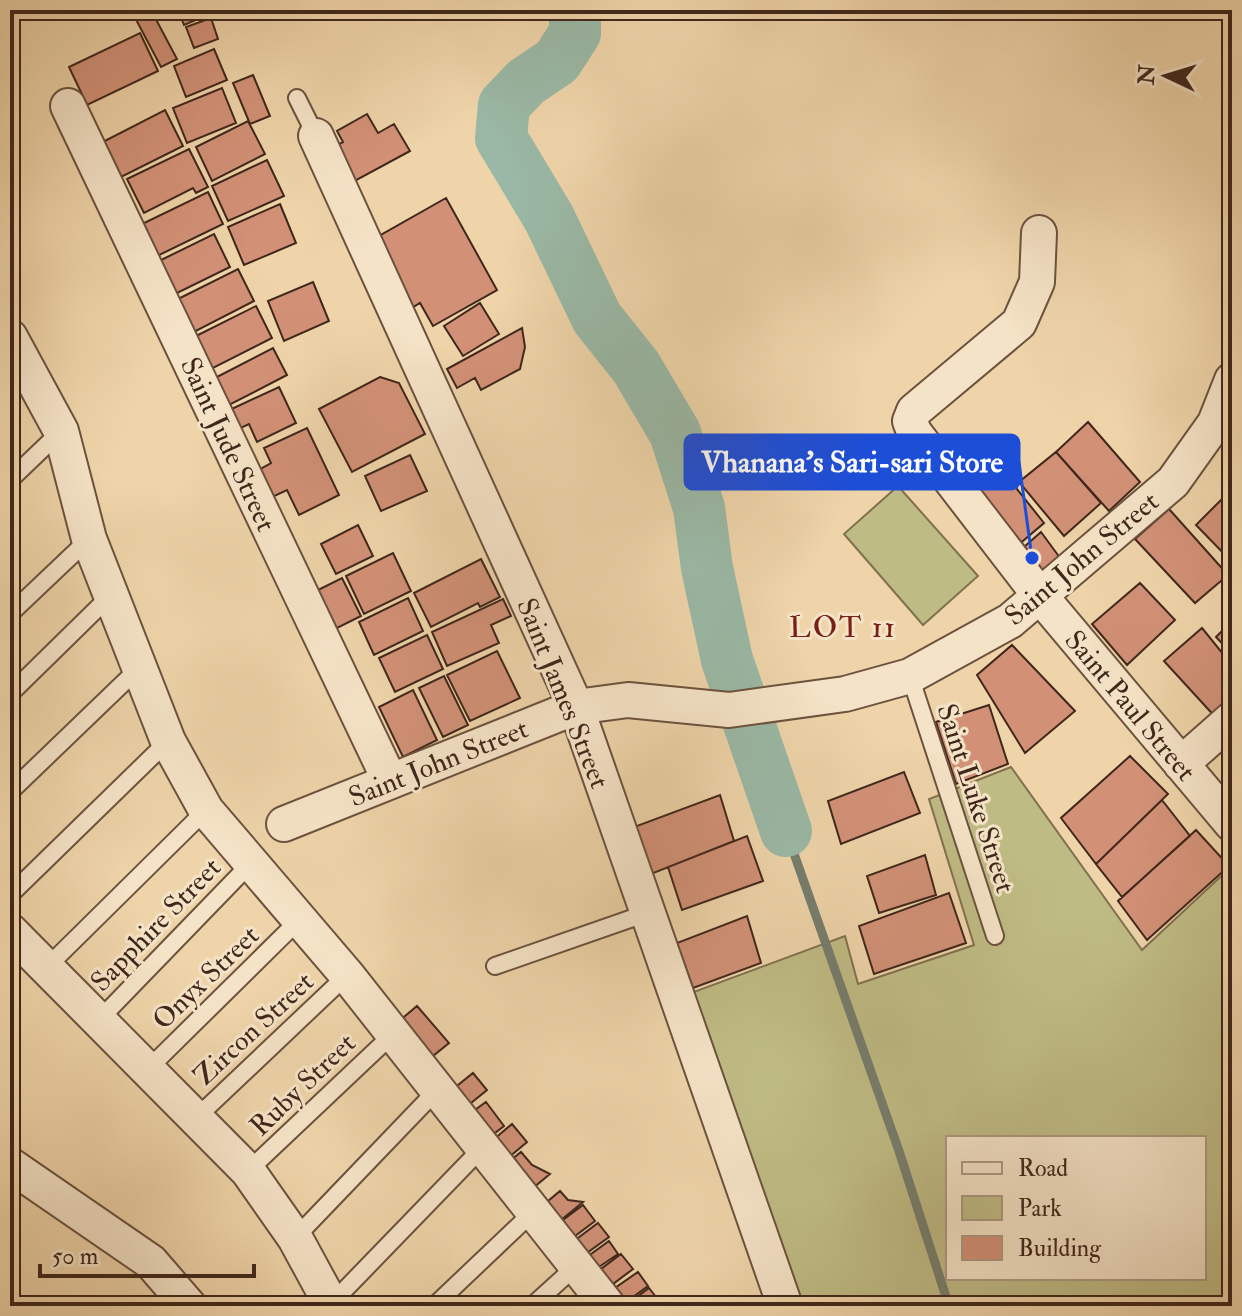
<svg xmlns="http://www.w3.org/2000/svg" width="1242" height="1316" viewBox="0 0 1242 1316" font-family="'IM FELL Double Pica',serif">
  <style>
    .green { fill: #bfbb84; stroke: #807150; stroke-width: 2; fill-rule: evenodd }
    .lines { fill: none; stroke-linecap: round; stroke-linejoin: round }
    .stream { stroke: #767e6e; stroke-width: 9 }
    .river { stroke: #9ab8a5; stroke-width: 52 }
    .building { fill: #d29177; stroke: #40271b; stroke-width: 2 }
    .lane-casing { stroke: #6c523e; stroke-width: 20 }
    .street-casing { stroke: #6c523e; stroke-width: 38 }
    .lane { stroke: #f5e3c7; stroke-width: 16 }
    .street { stroke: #f5e3c7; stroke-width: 34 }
    .labels { text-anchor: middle; stroke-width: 6; stroke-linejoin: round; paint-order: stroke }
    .street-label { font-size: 28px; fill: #40271b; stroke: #f5e3c7 }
    .neighbourhood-label { font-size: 30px; letter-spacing: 2px; fill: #7a1f14; stroke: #f5e3c7 }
    .leader { fill: none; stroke: #1d4ed8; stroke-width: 3 }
    .callout-dot { fill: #1d4ed8; stroke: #f5e3c7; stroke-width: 3 }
    .callout { fill: #1d4ed8; stroke: #1d4ed8; stroke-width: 3 }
    .callout-label { font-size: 30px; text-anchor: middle; font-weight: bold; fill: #fff }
  </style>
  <rect width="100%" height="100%" fill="#efd4a9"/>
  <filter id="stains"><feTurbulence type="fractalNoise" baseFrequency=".0025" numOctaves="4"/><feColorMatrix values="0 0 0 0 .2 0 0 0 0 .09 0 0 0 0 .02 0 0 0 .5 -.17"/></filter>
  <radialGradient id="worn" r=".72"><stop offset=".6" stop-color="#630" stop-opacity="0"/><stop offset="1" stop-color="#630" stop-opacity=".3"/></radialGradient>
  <!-- green -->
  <path class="green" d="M898 486 978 576 923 625 844 534Z
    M1011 767 1142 950 1232 866V1306H796L691 993 845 936 858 984 974 945 929 799ZM948 1138H1204V1278H948Z"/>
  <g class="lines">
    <!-- stream -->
    <path class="stream" d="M786 831 899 1151 949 1306"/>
    <!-- river -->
    <path class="river" d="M575 10V33L557 61 526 82 504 105 501 138 549 218 597 318 636 367 675 433 699 508 707 568 727 660 786 831"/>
  </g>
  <!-- building -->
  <path class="building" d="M131 10H151L177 59 161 67Z
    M178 10H214L215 12 184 25Z
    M211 18 218 39 194 48 186 27Z
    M140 33 158 71 87 105 69 67Z
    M214 49 227 80 186 97 174 66Z
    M253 75 270 116 250 124 233 83Z
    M222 88 236 123 187 143 173 108Z
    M165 110 183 146 111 182 93 147Z
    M367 114 378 133 394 124 410 151 351 183 332 148 343 142 337 131Z
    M248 121 265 154 212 181 196 147Z
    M189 149 208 187 196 193 193 188 144 213 127 179Z
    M267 160 284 196 228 221 212 186Z
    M208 192 223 224 155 257 140 225Z
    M446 198 497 290 433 326 420 303 410 309 372 240Z
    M280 204 296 243 244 265 228 227Z
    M214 234 230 267 171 296 155 263Z
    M238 269 254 301 190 334 174 301Z
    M313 282 329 321 284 341 268 301Z
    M480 303 499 334 463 356 444 326Z
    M256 306 272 338 209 370 192 338Z
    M522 328 525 347 520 369 481 390 475 378 457 388 447 369Z
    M273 348 287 375 227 406 213 379Z
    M380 377 399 383 425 434 352 472 319 409Z
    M279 387 296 423 257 442 249 424 232 432 223 413Z
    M1088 422 1140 482 1109 511 1056 452Z
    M307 428 339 495 299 515 287 490 270 498 257 471 271 463 264 448Z
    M978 440 1044 523 1010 552 945 469Z
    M1056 452 1101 503 1064 536 1019 482Z
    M410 455 427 491 381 511 365 476Z
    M1232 489V562L1196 525Z
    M1169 509 1228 575 1195 603 1135 539Z
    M358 525 373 556 336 574 321 544Z
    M1041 532 1066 566 1041 589 1016 554Z
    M393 553 411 591 364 614 346 576Z
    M481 559 500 597 480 607 478 603 431 627 414 593Z
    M342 578 361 616 331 631 312 593Z
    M1140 583 1175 620 1127 665 1092 624Z
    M408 598 423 631 374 655 359 622Z
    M503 599 511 616 491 625 499 643 447 666 432 632Z
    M1232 621V654L1216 637Z
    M1202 628 1232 665V710L1219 721 1164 661Z
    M427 635 443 669 395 692 379 658Z
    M1012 645 1075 711 1025 753 977 675Z
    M497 651 520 698 470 721 447 675Z
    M444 676 468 725 443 737 419 688Z
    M413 690 437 740 403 757 379 707Z
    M989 705 1008 764 956 784 936 722Z
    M1130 756 1168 794 1096 864 1061 818Z
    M904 772 920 813 841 844 828 801Z
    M720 795 734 841 641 878 626 830Z
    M1162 800 1190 836 1122 897 1096 864Z
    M1196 830 1229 866 1147 940 1118 901Z
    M747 836 763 881 682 910 668 867Z
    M925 855 936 895 879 913 867 876Z
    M949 893 966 943 874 974 859 926Z
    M747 916 761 963 693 988 677 943Z
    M417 1006 449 1043 423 1064 392 1027Z
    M473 1073 487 1090 461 1111 447 1094Z
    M486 1102 504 1126 482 1143 464 1118Z
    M512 1124 527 1142 502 1163 487 1145Z
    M521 1152 532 1165 550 1174 528 1192 506 1164Z
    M560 1191 568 1200 583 1202 555 1225 541 1207Z
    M583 1205 595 1221 571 1239 559 1223Z
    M598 1223 609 1237 584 1255 574 1241Z
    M609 1241 618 1254 596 1269 587 1257Z
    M621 1254 633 1269 609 1287 597 1272Z
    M638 1272 648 1286 622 1305 612 1290Z
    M649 1288 660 1302 655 1306H625Z"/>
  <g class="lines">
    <defs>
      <path id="lane" d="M297 98 316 136
        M10 480 61 431
        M10 614 89 539
        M910 676 995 936
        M10 694 112 594
        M10 792 141 666
        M10 895 168 741
        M495 966 650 912
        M45 969 206 810
        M97 1022 252 862
        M146 1071 300 919
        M195 1119 347 975
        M248 1171 393 1034
        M295 1238 437 1090
        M331 1304 482 1148
        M434 1306 533 1212
        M532 1306 576 1266"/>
      <path id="street" d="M68 106 390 781
        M316 136 576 707 785 1306
        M1039 233 1037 282 1019 323 914 411 910 421 914 432 1041 597 1232 824
        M10 337 61 431 89 539 168 741 206 810 347 975 608 1306
        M1181 764 1232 719
        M284 824 576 707 628 700 729 710 845 694 910 676 1010 621 1173 482 1215 423 1232 380
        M10 931 248 1171 295 1238 332 1306
        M10 1165 151 1262 189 1306"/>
    </defs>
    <!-- lane casing -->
    <use href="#lane" class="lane-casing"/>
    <!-- street casing -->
    <use href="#street" class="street-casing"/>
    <!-- lane -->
    <use href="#lane" class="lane"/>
    <!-- street -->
    <use href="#street" class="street"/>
  </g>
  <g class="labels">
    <!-- street labels -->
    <g class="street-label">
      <text transform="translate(229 444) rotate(65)" y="10">Saint Jude Street</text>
      <text transform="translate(1081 558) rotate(-40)" y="10">Saint John Street</text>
      <text transform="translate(564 693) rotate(68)" y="10">Saint James Street</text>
      <text transform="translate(1131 705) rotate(50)" y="10">Saint Paul Street</text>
      <text transform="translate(438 762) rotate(-22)" y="10">Saint John Street</text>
      <text transform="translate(977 798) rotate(72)" y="10">Saint Luke Street</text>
      <text transform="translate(155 924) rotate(-46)" y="10">Sapphire Street</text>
      <text transform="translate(205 977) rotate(-44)" y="10">Onyx Street</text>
      <text transform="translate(253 1028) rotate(-43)" y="10">Zircon Street</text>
      <text transform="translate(302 1084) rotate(-44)" y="10">Ruby Street</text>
    </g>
    <!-- neighbourhood labels -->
    <g class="neighbourhood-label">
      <text x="843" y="637">LOT 11</text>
    </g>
  </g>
  <!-- callouts -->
  <path class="leader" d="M1032 558L1019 462"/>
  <circle class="callout-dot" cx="1032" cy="558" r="8"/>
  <rect class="callout" x="685" y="435" width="334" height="54" rx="8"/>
  <g class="callout-label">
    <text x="852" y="472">Vhanana's Sari-sari Store</text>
  </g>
  <!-- margin -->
  <rect width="1242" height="1316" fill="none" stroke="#efd4a9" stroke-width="40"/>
  <rect x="12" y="12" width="1218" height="1292" fill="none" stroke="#40271b" stroke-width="4"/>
  <rect x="20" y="20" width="1202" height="1276" fill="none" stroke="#40271b" stroke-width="2"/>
  <!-- legend -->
  <rect x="946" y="1136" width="260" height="144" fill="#f5e3c7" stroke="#ad9882" stroke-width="2"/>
  <rect x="962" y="1162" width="40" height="12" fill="#f5e3c7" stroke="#ad9882" stroke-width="2"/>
  <text x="1018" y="1176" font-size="24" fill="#40271b">Road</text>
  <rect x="962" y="1196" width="40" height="24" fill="#bfbb84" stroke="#ad9882" stroke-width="2"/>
  <text x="1018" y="1216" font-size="24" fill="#40271b">Park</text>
  <rect x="962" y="1236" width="40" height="24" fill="#d29177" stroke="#ad9882" stroke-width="2"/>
  <text x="1018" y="1256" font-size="24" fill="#40271b">Building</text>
  <!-- north arrow -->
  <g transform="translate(1166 76) rotate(274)" stroke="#f5e3c7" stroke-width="6" paint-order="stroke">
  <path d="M0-6L14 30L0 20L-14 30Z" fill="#40271b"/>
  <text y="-12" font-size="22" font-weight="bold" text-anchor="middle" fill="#40271b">N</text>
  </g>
  <!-- scale -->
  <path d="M40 1264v12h214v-12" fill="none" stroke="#40271b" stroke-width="4"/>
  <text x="52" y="1264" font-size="24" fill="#40271b" stroke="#f5e3c7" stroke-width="6" paint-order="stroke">50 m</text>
  <rect width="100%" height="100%" filter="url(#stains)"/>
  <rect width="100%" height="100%" fill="url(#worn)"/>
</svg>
